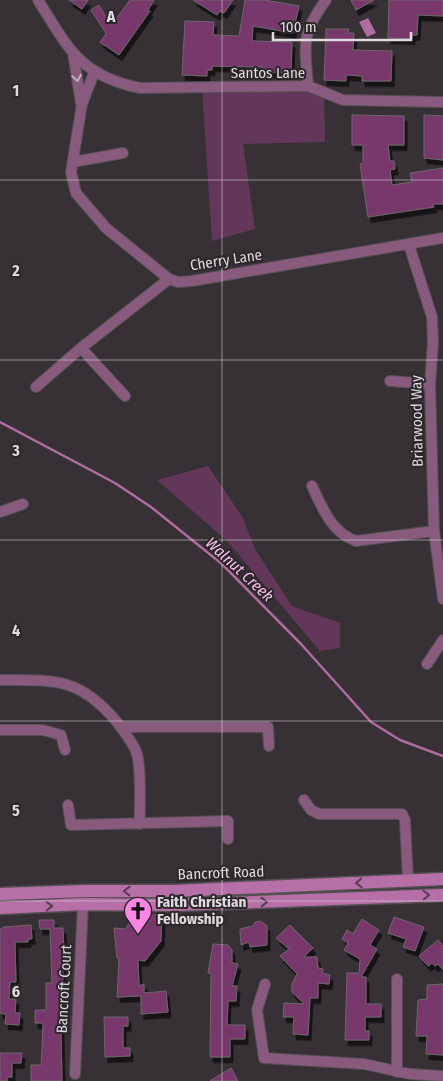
<svg xmlns="http://www.w3.org/2000/svg" width="443" height="1081" viewBox="0 0 443 1081" font-family="'Fira Sans Condensed',sans-serif">
  <style>
    .green { fill: #623759 }
    .water { fill: #b06ba1 }
    .lines { fill: none; stroke-linecap: round; stroke-linejoin: round }
    .stream { stroke: #b06ba1; stroke-width: 2.5 }
    .building { fill: #78386c; stroke: #6d666b; filter: url(#shadow) }
    .street-casing { stroke: #555053; stroke-width: 12 }
    .secondary-casing { stroke: #555053; stroke-width: 15 }
    .street { stroke: #885a7e; stroke-width: 10 }
    .secondary { stroke: #b76fa8; stroke-width: 12 }
    .oneway { stroke: #c1aebc }
    .oneway2 { stroke: #563d50 }
    .grid { fill: none; stroke: #dfdbde; stroke-width: 1; stroke-opacity: 0.55 }
    .labels { text-anchor: middle; stroke-width: 4; stroke-linejoin: round; paint-order: stroke }
    .street-label { font-size: 15px; fill: #dfdbde; stroke: #2d272b }
    .poi-label { font-size: 15px; font-weight: bold; fill: #dfdbde; stroke: #2d272b; text-anchor: start }
    .water-label { font-size: 16px; font-style: italic; fill: #f8bfea; stroke: #2d272b }
    .grid-label { font-size: 16px; text-anchor: middle; font-weight: bold; fill: #dfdbde; stroke: #2d272b; stroke-width: 4; stroke-linejoin: round; paint-order: stroke }
  </style>
  <defs>
    <filter id="shadow"><feDropShadow dx="3" dy="5.5" stdDeviation="0" flood-color="#0009"/></filter>
  </defs>
  <rect width="100%" height="100%" fill="#373135"/>
  <!-- green -->
  <path class="green" d="M308 86 324 92 325 142 243 144 255 229 212 241 202 88Z
    M208 466 243 518 255 549 292 606 340 623V648L320 651 227 541 157 480Z"/>
  <!-- water -->
  <path class="water" d="M368 18 376 33 367 37 359 22Z"/>
  <g class="lines">
    <!-- stream -->
    <path class="stream" d="M0 422 115 483 151 507 222 564 301 644 371 722 400 740 443 756"/>
  </g>
  <!-- building -->
  <path class="building" d="M69 0H88L82 9Z
    M130 0H154L148 10 150 11 119 55 100 42 106 34 91 10 99 5 111 26Z
    M193 0H233L224 13 220 11 217 15Z
    M245 0H265L299 6 293 33 253 26 252 41 292 42 291 73 262 72V67L212 66V70H207V76L182 75 185 21 214 22 213 35 239 36Z
    M351 0H374L356 10Z
    M389 0H443V16L418 15 417 35H412V39L388 38Z
    M326 29H349L348 33H354L353 50 392 51 391 81H362V76L346 75V81L324 80Z
    M352 115 404 116V145H388L390 161H394L395 169 390 170 392 185 412 182 410 173 443 168V204H433L434 207 368 217 360 164 363 163V145H352Z
    M424 115 443 116V160L424 158Z
    M162 914 161 941 145 961 138 960 139 986 144 984V993L166 991 168 1012 141 1014V996L117 997 119 958H117L114 928 125 929 134 917Z
    M394 917 424 927 415 951 403 947 406 939 388 933Z
    M362 919 379 930 370 945 377 949 361 977H366V1004H381V1017H365V1031H369V1040H345L347 973H359L360 959 344 950 348 943 342 939 347 930 353 934Z
    M39 920H54V928H63L64 952H67V966H63V986H60L62 1081H31V1065H41L42 1048 43 1023H35V1010H46V983H52L50 929H40Z
    M261 921 267 926V945L250 947 249 942 241 945 240 929 253 926 255 922Z
    M31 925 32 939H28V942H15L16 982H10L9 999H16L15 1013H20L19 1025 5 1024 6 1014 0 1013V930L3 927Z
    M290 925 313 948 304 957H317L318 968 323 969 322 973 330 975 329 984 318 983V998H310L308 1035 293 1034 294 1017H283L284 1003 304 1004 292 992V984L297 974 280 956 289 949 276 938Z
    M438 940 443 946V970L438 964 435 966 432 963 428 966 419 956Z
    M213 944 228 945 232 950V963L238 964 232 986H237L236 1001H228L227 1025H245V1039H230V1057H210L211 973H208Z
    M443 984V1055L426 1054 427 1036H416L418 1000 427 999V985Z
    M104 1017H128V1026H123V1048H130V1056L105 1057Z
    M0 1053H22L21 1063H12V1077H7V1081H0Z
    M231 1068 238 1081H210Z"/>
  <g class="lines">
    <defs>
      <path id="street" d="M38 0C68 48 80 76 140 88L308 86 343 100 443 102
        M73 53 81 103
        M94 73 82 104 71 172 76 193 106 228 169 279 178 282 192 281 443 238
        M308 86C305 45 300 35 326 0
        M73 162 123 153
        M409 245 432 317 433 343 430 384 434 531 443 599
        M81 348 125 396
        M390 381 430 384
        M36 387 81 348 169 279
        M312 486C323 509 331 532 356 541L434 531
        M0 512 23 504
        M427 664 443 640
        M0 680C54 680 79 677 117 722 123 730 134 744 137 754 142 774 139 803 140 824
        M121 727H268L269 746
        M0 730H43L61 735 65 750
        M304 800 311 810 319 814H402L405 820 408 881
        M68 805 71 825 228 821V839
        M265 984 257 1010 264 1058 364 1064 410 1074 443 1076
        M397 1072V979
        M75 1074 83 904"/>
      <path id="secondary" d="M0 894 85 891H174L443 879
        M0 908 83 904 173 905 443 895"/>
    </defs>
    <!-- street casing -->
    <use href="#street" class="street-casing"/>
    <!-- secondary casing -->
    <use href="#secondary" class="secondary-casing"/>
    <!-- street -->
    <use href="#street" class="street"/>
    <!-- secondary -->
    <use href="#secondary" class="secondary"/>
  </g>
  <!-- one-way arrows -->
  <defs><path id="oneway-chevron" d="M-2-3.5L2.5 0L-2 3.5" fill="none" stroke-width="1.6" stroke-linecap="round" stroke-linejoin="round" transform="scale(1.25)"/></defs>
  <use class="oneway" href="#oneway-chevron" transform="translate(77 78) rotate(80)"/>
  <g class="oneway2">
    <use href="#oneway-chevron" transform="translate(359 883) rotate(177)"/>
    <use href="#oneway-chevron" transform="translate(127 891) rotate(-179)"/>
    <use href="#oneway-chevron" transform="translate(426 895) rotate(-2)"/>
    <use href="#oneway-chevron" transform="translate(264 902) rotate(-2)"/>
    <use href="#oneway-chevron" transform="translate(49 906) rotate(-2)"/>
  </g>
  <!-- grid -->
  <path class="grid" d="M222 0V1081M0 180H443M0 360H443M0 540H443M0 721H443M0 901H443"/>
  <!-- icons -->
  <defs>
    <symbol id="church-pin" viewBox="-11 -11 22 30"><path d="M0 17L-7.5 6A9.5 9.5 0 1 1 7.5 6Z" fill="#fc86e4" stroke="#2d272b"/><path d="M-1.2-6h2.4v3.5h3.3v2.4h-3.3V6h-2.4V-.1h-3.3v-2.4h3.3Z" fill="#111"/></symbol>
  </defs>
  <g fill-rule="evenodd">
    <use href="#church-pin" x="122" y="895" width="32" height="43"/>
  </g>
  <g class="labels">
    <!-- street labels -->
    <g class="street-label">
      <text x="268" y="78">Santos Lane</text>
      <text transform="translate(226 260) rotate(-9)" y="5">Cherry Lane</text>
      <text transform="translate(417 421) rotate(-91)" y="5">Briarwood Way</text>
      <text transform="translate(221 873) rotate(-2)" y="5">Bancroft Road</text>
      <text transform="translate(64 989) rotate(-87)" y="5">Bancroft Court</text>
    </g>
    <!-- poi labels -->
    <g class="poi-label">
      <text x="157" y="907">Faith Christian<tspan x="157" dy="17">Fellowship</tspan></text>
    </g>
    <!-- water labels -->
    <g class="water-label">
      <text transform="translate(240 569) rotate(43)" y="6">Walnut Creek</text>
    </g>
  </g>
  <g class="grid-label">
    <text x="111" y="22">A</text>
    <text x="16" y="96">1</text>
    <text x="16" y="276">2</text>
    <text x="16" y="456">3</text>
    <text x="16" y="636">4</text>
    <text x="16" y="816">5</text>
    <text x="16" y="997">6</text>
  </g>
  <!-- scale -->
  <path d="M273 32v8h138v-8" fill="none" stroke="#dfdbde" stroke-width="2.5"/>
  <text x="280" y="32" font-size="15" fill="#dfdbde" stroke="#2d272b" stroke-width="4" paint-order="stroke">100 m</text>
</svg>
